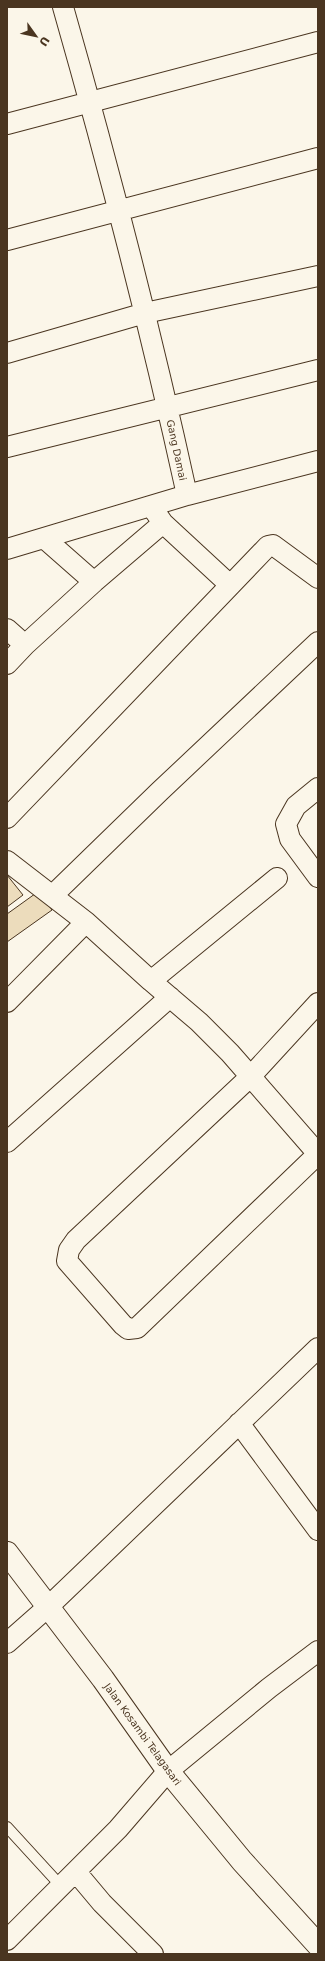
<svg xmlns="http://www.w3.org/2000/svg" width="325" height="1961" viewBox="0 0 325 1961" font-family="'DejaVu Sans',sans-serif">
  <style>
    .building { fill: #ecdcbc; stroke: #4a3520 }
    .lines { fill: none; stroke-linecap: round; stroke-linejoin: round }
    .service-casing { stroke: #4a3520; stroke-width: 12 }
    .minor-casing { stroke: #4a3520; stroke-width: 22 }
    .secondary-casing { stroke: #4a3520; stroke-width: 24 }
    .service { stroke: #fbf6e9; stroke-width: 10 }
    .minor { stroke: #fbf6e9; stroke-width: 20 }
    .secondary { stroke: #fbf6e9; stroke-width: 22 }
    .labels { text-anchor: middle; stroke-width: 3; stroke-linejoin: round; paint-order: stroke }
    .street-label { font-size: 10px; fill: #4a3520; stroke: #fbf6e9 }
  </style>
  <rect width="100%" height="100%" fill="#fbf6e9"/>
  <!-- building -->
  <path class="building" d="M7 875 23 895 7 907Z
    M39 891 52 910 7 942V914Z"/>
  <g class="lines">
    <defs>
      <path id="service" d="M7 1827 61 1886"/>
      <path id="minor" d="M63 7C109 168 151 331 187 495
        M7 124 318 42
        M7 240 318 158
        M7 353 145 313 318 276
        M7 447 318 370
        M163 523 230 585
        M7 549 187 495 318 461
        M94 582 163 523 151 506
        M7 629 25 645
        M7 664 25 645 94 582 44 538
        M318 788 296 806 286 824 290 839 318 877
        M7 818 268 546 273 545 318 578
        M7 861 86 922 151 981 199 1022 230 1053 318 1154
        M53 895 160 791 318 642
        M151 981 277 878
        M7 1002 86 922
        M7 1142 170 997
        M318 1154 137 1328 128 1329 123 1325 67 1261 69 1250 76 1240 250 1077 318 1003
        M239 1423 318 1530
        M7 1643 49 1606 318 1348
        M76 1872 102 1903 153 1954
        M7 1940 118 1829 168 1771 269 1688 318 1651"/>
      <path id="secondary" d="M7 1553 103 1679 168 1771 242 1861 318 1945"/>
    </defs>
    <!-- service casing -->
    <use href="#service" class="service-casing"/>
    <!-- minor casing -->
    <use href="#minor" class="minor-casing"/>
    <!-- secondary casing -->
    <use href="#secondary" class="secondary-casing"/>
    <!-- service -->
    <use href="#service" class="service"/>
    <!-- minor -->
    <use href="#minor" class="minor"/>
    <!-- secondary -->
    <use href="#secondary" class="secondary"/>
  </g>
  <g class="labels">
    <!-- street labels -->
    <g class="street-label">
      <text transform="translate(177 450) rotate(78)" y="4">Gang Damai</text>
      <text transform="translate(143 1734) rotate(54)" y="4">Jalan Kosambi Telagasari</text>
    </g>
  </g>
  <!-- border -->
  <rect width="325" height="1961" fill="none" stroke="#4a3520" stroke-width="16"/>
  <!-- north arrow -->
  <g transform="translate(36 36) rotate(123)" stroke="#fbf6e9" stroke-width="3" paint-order="stroke">
  <path d="M0-3L7 15L0 10L-7 15Z" fill="#4a3520"/>
  <text y="-6" font-size="11" font-weight="bold" text-anchor="middle" fill="#4a3520">U</text>
  </g>
</svg>
